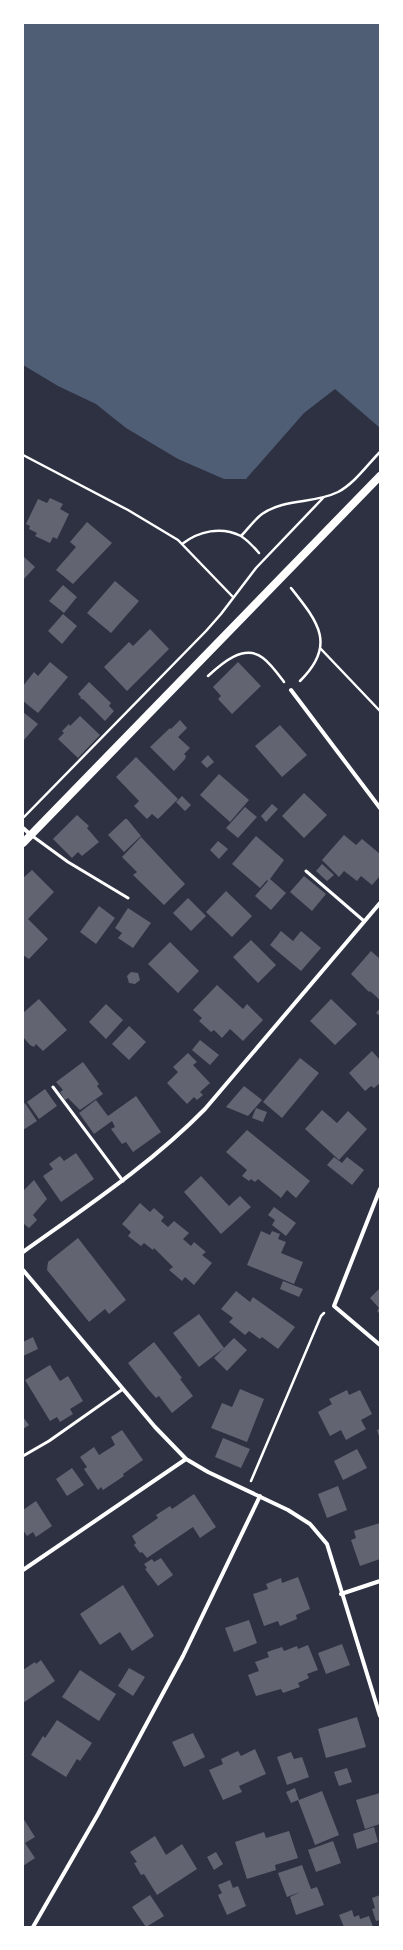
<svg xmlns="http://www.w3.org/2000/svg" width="403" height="1950" viewBox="0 0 403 1950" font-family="Jost,sans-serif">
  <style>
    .water { fill: #4f5d75 }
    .building { fill: #626471 }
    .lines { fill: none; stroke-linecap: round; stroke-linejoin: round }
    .path { stroke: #fff; stroke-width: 2.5 }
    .service { stroke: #fff; stroke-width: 3 }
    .minor { stroke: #fff; stroke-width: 4 }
    .secondary { stroke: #fff; stroke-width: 8 }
  </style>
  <rect width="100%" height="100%" fill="#2d3142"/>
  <!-- water -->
  <path class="water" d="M23 23H380V428L335 389 304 413 246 479H224L178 459 126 428 96 404 58 386 23 365Z"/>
  <!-- building -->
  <path class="building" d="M50 498 63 504 60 509 69 514 57 539 53 537 50 543 35 536 37 533 29 529 30 526 26 524 38 499 47 503Z
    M87 522 112 543 73 584 56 570 76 547 70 542Z
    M23 556 35 567 23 580Z
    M115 581 139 601 111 633 87 613Z
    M63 585 77 597 64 613 49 601Z
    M63 614 77 626 62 644 48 631Z
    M150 629 169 649 127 691 104 667 129 642 133 646Z
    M50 662 68 677 38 713 23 701V686L34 672 38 676Z
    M238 662 261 686 232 714 218 699 221 696 213 687Z
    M89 682 111 703 109 706 114 711 105 721 84 700 80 698 81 697 78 694Z
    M23 712 38 724 23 741Z
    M80 716 100 735 78 758 58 739 64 733 62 731 69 724 70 726Z
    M180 720 187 728 178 737 190 748 184 754 186 756 185 759 174 771 150 747 170 728 171 729Z
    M280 725 307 755 282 777 255 746Z
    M208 755 214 762 207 768 201 762Z
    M136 757 178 799 158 819 152 814 147 819 134 806 139 801 116 777Z
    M219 774 249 800 230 822 200 795Z
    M304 793 327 815 304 838 282 816Z
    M182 796 191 805 185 811 176 802Z
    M272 804 278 809 266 822 261 816Z
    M245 807 257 817 238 838 226 828Z
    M77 815 89 826 87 828 99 842 82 856 78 852 72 858 53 839Z
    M125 819H127L141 836 124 852 108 835Z
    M344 835 356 845 362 839 380 854V876L372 885 361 876 357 881 344 871 339 877 322 860Z
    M256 836 284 860 270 879 286 893 271 910 255 896 268 881 267 880 260 888 232 864Z
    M141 837 185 884 164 905 133 875 137 872 122 857Z
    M218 841 228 849 219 859 210 850Z
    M322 864 334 875 327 881 316 871Z
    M32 870 54 892 28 919 48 939 29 959 23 955V878Z
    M304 876 326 894 312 911 290 892Z
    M226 891 252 916 232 937 206 912Z
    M188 898 206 916 191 931 173 913Z
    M99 906 115 918 96 944 80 932Z
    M128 908 151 923 133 948 118 938 122 933 115 928Z
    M281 931 293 941 301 931 321 948 301 971 270 945Z
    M251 940 276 965 258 983 233 957Z
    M170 942 199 971 178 993 148 964Z
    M371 951 380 959V1000L370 991 369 992 351 974Z
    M131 972 138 973 140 980 135 984 129 983 127 976Z
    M217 985 243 1009 247 1004 263 1020 243 1041 230 1029 222 1038 214 1030 211 1032 199 1021 202 1018 193 1010Z
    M39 999 67 1030 43 1051 36 1044 34 1047 30 1045 23 1037V1013Z
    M331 999 357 1024 335 1045 310 1021Z
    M106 1004 123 1020 106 1039 89 1022Z
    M380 1008V1016L376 1013Z
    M129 1026 146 1042 129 1060 112 1044Z
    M200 1040 219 1055 210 1065 192 1050Z
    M372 1051 380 1060V1083L374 1088 371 1086 365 1091 349 1073Z
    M188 1053 197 1062 193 1065 210 1083 200 1092 203 1095 197 1100 194 1097 187 1104 167 1083 178 1072 173 1067Z
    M300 1058 319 1073 282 1118 263 1102Z
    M83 1062 99 1084 97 1086 103 1094 80 1110 68 1098 65 1100 60 1092 63 1090 56 1082Z
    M244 1086 262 1100 248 1116 226 1107Z
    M45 1089 57 1106 39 1119 27 1102Z
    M136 1096 161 1132 133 1152 126 1142 122 1144 111 1129 115 1127 112 1121 94 1134 79 1113 96 1100 108 1116Z
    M25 1103 37 1121 23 1130V1104Z
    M256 1108 267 1112 263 1122 252 1118Z
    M322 1110 337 1123 348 1111 367 1129 339 1160 305 1129Z
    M247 1130 310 1181 296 1198 287 1190 281 1198 258 1179 255 1182 251 1179 249 1181 242 1176 247 1170 226 1152Z
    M76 1153 94 1179 61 1202 43 1176 53 1169 49 1164 60 1156 64 1161Z
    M334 1157 342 1163 347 1157 364 1170 352 1185 327 1165Z
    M201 1176 229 1206 240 1196 251 1207 221 1234 184 1192Z
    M34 1180 47 1199 33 1215 37 1220 29 1228 24 1224 23 1225V1191Z
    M140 1203 150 1212 154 1208 164 1217 161 1221 168 1227 174 1221 189 1233 183 1239 191 1246 194 1242 206 1252 202 1255 212 1263 194 1285 185 1277 182 1281 169 1270 173 1267 154 1248 153 1250 144 1243 141 1246 128 1236 131 1232 122 1224Z
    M274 1207 296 1223 286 1236 272 1225 275 1220 268 1215Z
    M261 1231 270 1235 272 1231 280 1234 278 1239 286 1242 281 1253 303 1262 294 1284 247 1265Z
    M78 1238 126 1300 109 1314 105 1309 89 1322 47 1270 48 1262Z
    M283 1281 303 1289 299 1297 280 1289Z
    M380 1288V1314L377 1311 379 1308 370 1298Z
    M236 1291 250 1302 253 1297 295 1327 278 1349 262 1337 260 1339 249 1331 245 1335 229 1322 233 1318 221 1309Z
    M199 1314 224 1348 199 1367 173 1333Z
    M33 1337 38 1349 23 1356V1342Z
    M234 1338 247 1350 227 1371 214 1358Z
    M154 1342 182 1378 180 1379 193 1396 172 1413 159 1396 156 1398 148 1389 128 1363Z
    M50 1365 60 1381 68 1376 83 1401 70 1409 73 1414 60 1422 57 1417 50 1421 25 1380Z
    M240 1389 264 1399 247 1442 211 1428 222 1403 232 1407Z
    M347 1390 349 1395 360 1390 372 1414 361 1420 366 1429 346 1440 341 1430 330 1436 318 1412 332 1404 329 1399Z
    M23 1417 29 1425 23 1429Z
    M380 1429V1439L377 1430Z
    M122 1430 143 1460 123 1474 124 1476 103 1490 101 1487 98 1490 84 1469 87 1467 80 1457 94 1447 99 1455 115 1445 111 1437Z
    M223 1438 250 1449 241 1468 215 1457Z
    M357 1449 367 1468 343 1480 334 1461Z
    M72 1468 84 1485 67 1496 56 1479Z
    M338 1486 347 1510 327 1518 318 1494Z
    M194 1494 216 1527 200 1538 193 1527 147 1558 142 1552 140 1553 134 1545 136 1543 132 1536 158 1518 156 1515 170 1506 172 1509Z
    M36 1501 52 1526 36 1537 33 1532 27 1536 23 1530V1510Z
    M380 1523V1559L360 1566 351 1540 356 1538 354 1531Z
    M161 1558 173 1575 158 1586 145 1569 147 1568 144 1564 152 1559 154 1562Z
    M298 1577 310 1609 296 1615 297 1619 280 1626 278 1621 264 1626 253 1594 268 1589 266 1584 281 1578 282 1583Z
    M123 1585 154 1636 132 1651 120 1632 100 1645 80 1614Z
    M249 1620 257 1643 234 1652 225 1628Z
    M342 1644 350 1665 326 1674 318 1653Z
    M308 1645 318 1670 307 1674 309 1678 298 1683 300 1687 283 1693 281 1689 256 1696 248 1675 259 1671 255 1662 269 1657 267 1652 282 1647 284 1651 297 1646 298 1649Z
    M41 1660 55 1681 23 1703V1670L35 1662 36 1664Z
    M129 1668 145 1677 133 1696 118 1686Z
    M80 1670 116 1694 99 1721 62 1697Z
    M357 1717 366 1747 326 1758 318 1729Z
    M57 1720 92 1743 80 1761 77 1759 66 1777 31 1755 43 1736 45 1738Z
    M193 1733 205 1757 184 1767 172 1742Z
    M255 1749 266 1774 239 1786 242 1792 223 1800 209 1770 223 1764 221 1759 238 1751 241 1756Z
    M291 1752 294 1759 302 1757 309 1777 287 1785 277 1757Z
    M347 1768 352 1782 339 1786 334 1772Z
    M295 1788 299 1800 322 1791 339 1835 315 1845 298 1800 291 1803 286 1792Z
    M380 1793V1824L365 1829 356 1800Z
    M23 1818 35 1837 25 1843 35 1858 23 1866Z
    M374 1827 378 1842 357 1849 353 1834Z
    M289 1831 298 1858 275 1865 276 1870 247 1879 235 1842 264 1832 266 1838Z
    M155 1836 166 1855 182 1844 197 1869 157 1895 144 1874 141 1875 134 1863 137 1862 130 1852Z
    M333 1841 341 1863 316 1872 308 1850Z
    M216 1852 223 1864 214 1870 207 1857Z
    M302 1865 311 1889 317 1887 324 1905 296 1915 290 1897 300 1892 287 1897 278 1873Z
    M230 1880 233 1888 238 1886 246 1906 227 1915 218 1895 222 1893 218 1885Z
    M150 1895 164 1916 146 1927 132 1907Z
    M380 1895V1920L376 1921 372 1909 375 1908 372 1898Z
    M352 1910 354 1917 359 1915 360 1919 369 1916 373 1927H344L339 1915Z"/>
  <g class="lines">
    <!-- path -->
    <path class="path" d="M23 455 128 510 178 540 233 597
      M241 536C248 529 254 520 262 514 285 498 314 504 338 492 355 483 367 465 380 452
      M182 544C199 531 221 526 241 536 247 540 254 547 259 553
      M291 588C318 622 337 645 300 681
      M320 648 380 711
      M208 676C221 664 244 643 263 658 271 664 278 674 284 682
      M24 817 206 631 221 614 256 568 323 498
      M251 1481 321 1316 324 1313"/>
    <!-- service -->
    <path class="service" d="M31 835 68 862 128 898
      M306 871 364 921
      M53 1087 123 1181
      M23 1456 49 1441 123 1389"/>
    <!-- minor -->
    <path class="minor" d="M291 690 380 808
      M23 828 31 835
      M380 1189 334 1306 380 1345
      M23 1252C86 1207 151 1164 205 1109L380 903
      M23 1270 155 1427 186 1459 208 1472 288 1510 310 1524 327 1544 380 1716
      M23 1570 186 1459
      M341 1594 380 1581
      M33 1927 98 1814 183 1656 260 1496"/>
    <!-- secondary -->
    <path class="secondary" d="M23 843 380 476"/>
  </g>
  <!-- border -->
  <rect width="403" height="1950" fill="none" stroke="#ffffff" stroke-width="48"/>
</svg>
